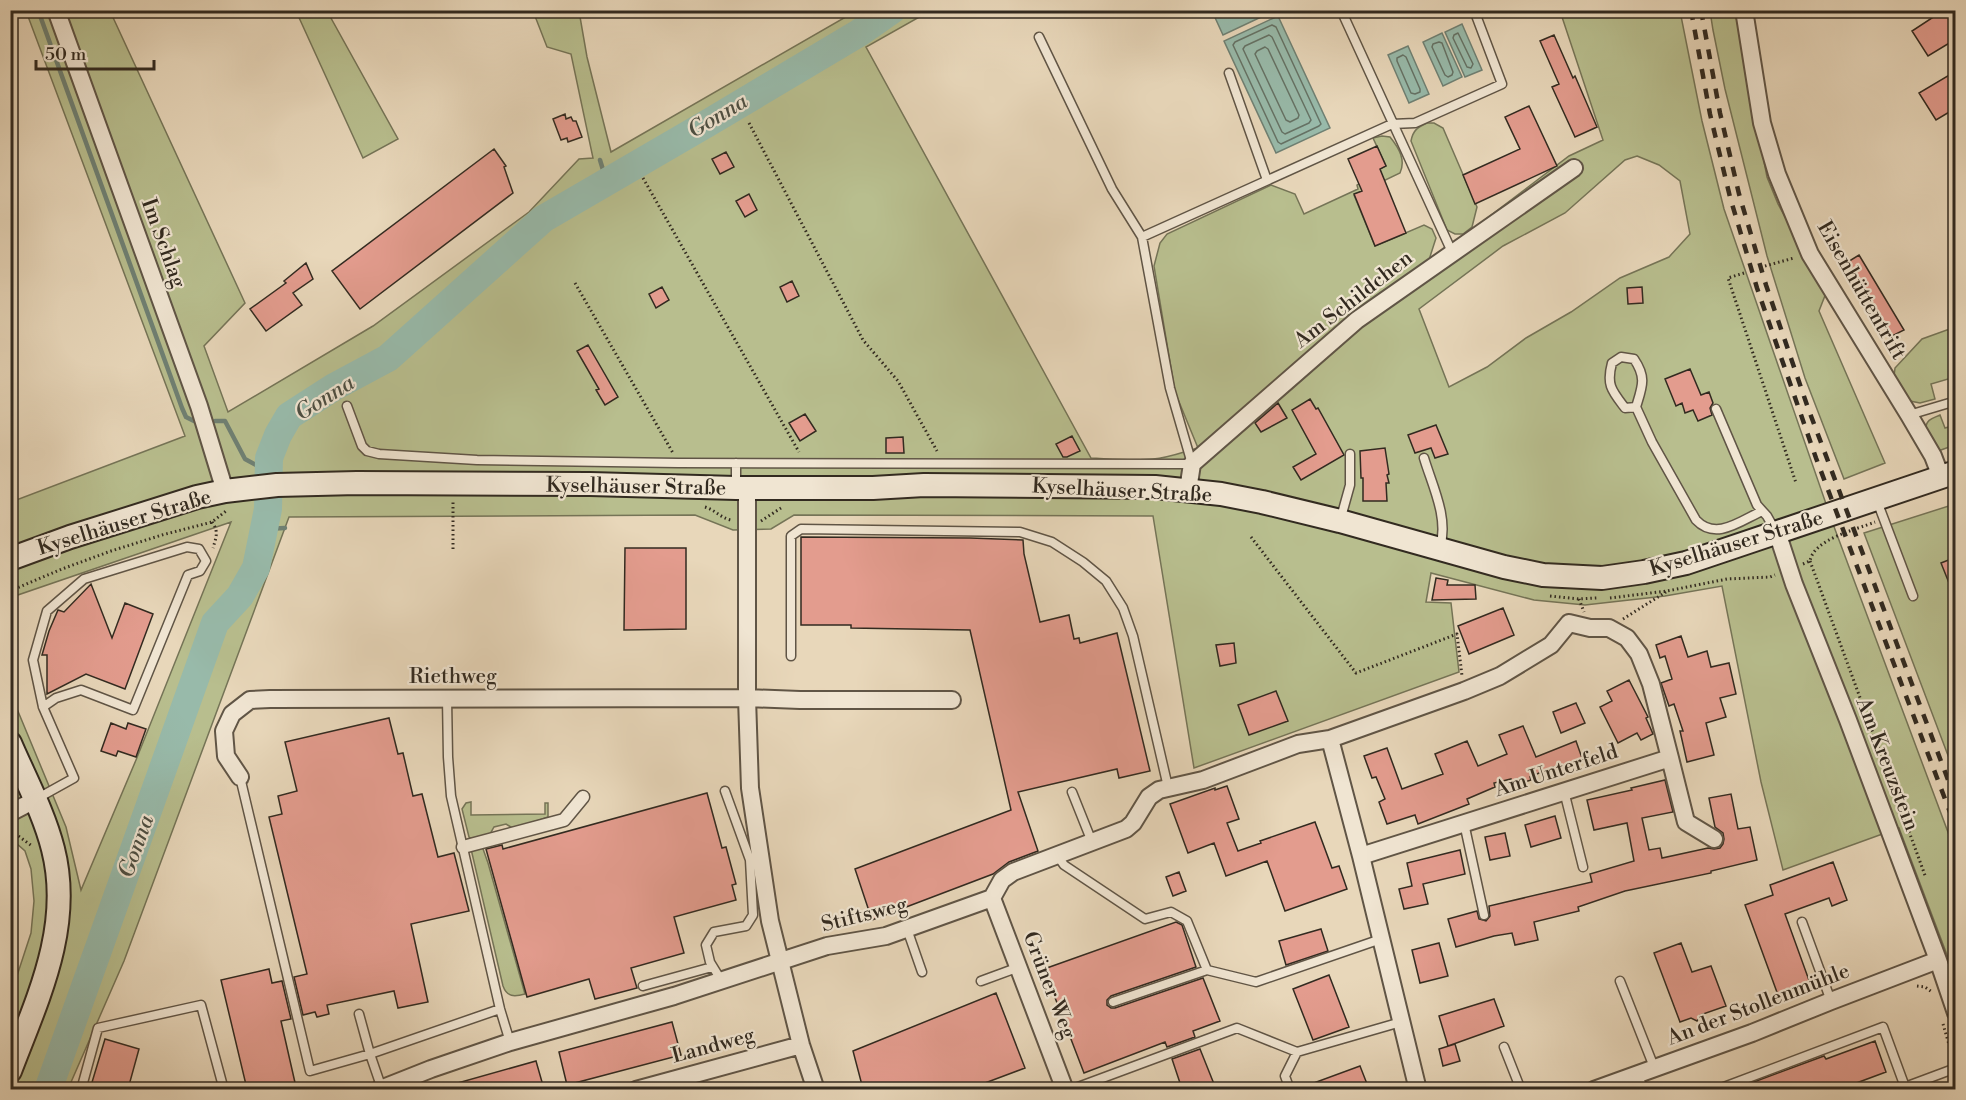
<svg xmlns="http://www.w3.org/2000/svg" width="1966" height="1100" viewBox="0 0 1966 1100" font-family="'Libre Bodoni',serif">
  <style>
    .green { fill: #b8be8e; stroke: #757457; stroke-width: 1.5; fill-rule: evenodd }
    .water { fill: #98baaa; stroke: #6f8073; stroke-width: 1.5 }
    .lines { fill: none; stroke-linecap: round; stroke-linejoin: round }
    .shore { stroke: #657265; stroke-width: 1.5 }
    .stream { stroke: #6f8073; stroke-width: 4.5 }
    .river { stroke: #98baaa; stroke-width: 28 }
    .building { fill: #e39c8e; stroke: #322a20; stroke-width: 1.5 }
    .service-casing { stroke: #605546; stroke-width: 11 }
    .pedestrian-casing { stroke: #605546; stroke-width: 15 }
    .minor-casing { stroke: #605546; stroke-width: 20 }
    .secondary-casing { stroke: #322a20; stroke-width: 26 }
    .path { stroke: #322a20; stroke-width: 3; stroke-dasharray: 1.5 3; stroke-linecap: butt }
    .service { stroke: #f0e5d2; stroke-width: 8 }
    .pedestrian { stroke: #f0e5d2; stroke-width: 12 }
    .minor { stroke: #f0e5d2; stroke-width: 16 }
    .secondary { stroke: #f0e5d2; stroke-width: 22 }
    .rail { stroke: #322a20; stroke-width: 4.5; stroke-dasharray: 10 10; stroke-linecap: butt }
    .labels { text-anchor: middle; stroke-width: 4.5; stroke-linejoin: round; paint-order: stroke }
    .street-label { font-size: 21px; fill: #322a20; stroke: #f0e5d2 }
    .water-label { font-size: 22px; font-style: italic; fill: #4c4e42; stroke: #f0e5d2 }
  </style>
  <rect width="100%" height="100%" fill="#e8d7ba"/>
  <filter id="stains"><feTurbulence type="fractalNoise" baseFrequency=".00333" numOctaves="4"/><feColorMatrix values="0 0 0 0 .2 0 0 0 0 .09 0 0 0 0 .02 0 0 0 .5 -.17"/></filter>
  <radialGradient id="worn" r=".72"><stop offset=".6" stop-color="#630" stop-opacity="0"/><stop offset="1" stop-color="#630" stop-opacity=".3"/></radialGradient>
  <!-- green -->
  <path class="green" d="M26 11H110L245 303 204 346 228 412 373 326 529 212 579 159 593 158 571 54 547 47 533 11H579L587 57 611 152 856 11H930L866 47 1091 458C1112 459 1133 461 1153 459 1169 458 1183 452 1198 448L1175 392 1154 266 1160 243 1167 234 1271 185 1295 194 1304 214 1358 189 1357 185 1364 181 1363 177 1386 166 1373 138 1382 136 1390 137C1399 148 1406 160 1400 173L1354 195 1375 246 1424 225 1432 229 1436 238 1428 263 1569 156 1603 140 1560 11H1680L1702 121 1724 209 1833 524 1955 851V976L1899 828 1783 870 1761 782 1722 586 1665 596 1585 605 1534 600 1431 573 1426 602 1451 603 1459 672 1194 768 1153 516 794 515 771 529 733 530 695 515 289 517 124 961 68 1089H11V994L31 933 34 901 31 869 25 851 17 844 11 847 10 692 66 827 81 890 136 760 231 522 15 596 11 601V502L185 436ZM1637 156 1659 165 1680 181 1690 234 1669 257 1620 278 1571 312 1526 338 1487 367 1449 387 1419 309 1503 246 1565 213 1625 160Z
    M296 11H327L398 139 363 158Z
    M1710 11H1735L1767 177 1778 204 1826 293 1819 311 1885 463 1844 479 1805 378 1767 256 1725 89 1713 30Z
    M1427 123H1434L1443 128 1477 207 1472 227 1463 234H1455L1447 230 1411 141C1413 130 1418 127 1427 123Z
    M1955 327V377L1931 384 1935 399 1920 403 1910 401 1894 376 1895 368 1922 339Z
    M1940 415 1945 428 1955 425V445L1938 451 1926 428C1926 419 1934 418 1940 415Z
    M1955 504V774L1864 533Z
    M471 802V815L545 814V803H548V817L514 829 506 824 494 827 490 834 472 839 469 837 462 809 466 803Z
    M482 846 488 863 525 994C514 997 507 997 503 986L471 849Z"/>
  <!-- water -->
  <path class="water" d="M1212 11H1274L1223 35Z
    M1278 16 1330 128 1276 153 1224 41Z
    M1462 24 1482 70 1465 77 1445 32Z
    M1442 33 1462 77 1443 86 1423 42Z
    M1408 46 1429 94 1409 103 1388 55Z"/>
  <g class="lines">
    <!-- shore -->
    <path class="shore" d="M1272 25 1276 27 1321 124 1319 126 1281 144 1278 142 1233 45 1235 42Z
      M1458 33 1473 64 1471 68 1467 67 1453 38 1454 35Z
      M1269 35 1272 37 1311 120 1309 123 1285 134 1282 132 1243 49 1245 46Z
      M1439 42 1442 43 1453 72 1452 75 1448 77 1445 75 1432 47 1433 44Z
      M1265 47 1268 49 1299 115 1298 118 1290 122 1286 120 1255 54 1257 51Z
      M1403 55 1406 57 1420 89V92L1415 94 1411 93 1397 61V58Z"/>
    <!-- stream -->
    <path class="stream" d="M38 10 182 408 186 417 194 421
      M600 160 607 183
      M215 421H225L245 459 269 472
      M265 529 285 528"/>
    <!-- river -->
    <path class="river" d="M48 1090 215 623 240 596 256 568 268 509 269 458 278 435 289 416 334 387 388 358 543 219 708 123 859 33 892 10"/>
  </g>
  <!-- building -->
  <path class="building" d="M1944 10H1956V39L1928 56 1912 31Z
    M1554 35 1573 78 1575 76 1597 127 1575 137 1552 87 1559 84 1540 41Z
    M1956 71V108L1936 120 1919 93Z
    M1529 106 1557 166 1475 204 1463 175 1520 149 1505 117Z
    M565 114 566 119 571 117 573 121H576L582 137 568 142 567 138 561 140 553 119Z
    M1377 146 1386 166 1380 169 1406 233 1375 246 1354 194 1362 191 1348 159Z
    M494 149 506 166 504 167 513 193 360 309 332 271Z
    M726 152 734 167 720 174 712 159Z
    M749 194 757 210 745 217 736 201Z
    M1859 255 1904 330 1890 337 1846 263Z
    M306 263 313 279 293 293 302 305 266 331 250 309 286 283 284 281Z
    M792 281 799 296 787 302 780 287Z
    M662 287 669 300 656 308 649 294Z
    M1642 287 1643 303 1628 304 1627 288Z
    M588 345 618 397 605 405 596 390 599 389 577 351Z
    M1690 369 1701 395 1709 392 1713 403 1710 408 1712 415 1698 421 1693 410 1685 413 1682 403 1676 406 1665 379Z
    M1310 399 1316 409 1318 408 1344 455 1301 480 1293 467 1316 454 1292 410Z
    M1278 403 1287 418 1261 432 1255 423Z
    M805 414 816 431 800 441 789 423Z
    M1436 425 1448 454 1435 458 1431 448 1415 453 1408 435Z
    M1072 436 1080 451 1067 457H1063L1056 444Z
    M903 437 904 453H886V438Z
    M1385 448 1389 474 1387 475 1389 483H1386L1387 501H1363V478H1361L1360 451Z
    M801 537 970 538 1023 540 1024 554 1040 622 1069 615 1074 639 1079 638 1080 643 1117 633 1150 771 1119 778 1117 769 1018 792 1038 851 1009 862 993 874 872 920 855 869 1011 810 970 630 851 628V625H801Z
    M625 548H686V629L624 630Z
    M1956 557V598H1955L1941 563Z
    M1436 578 1448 580 1447 585H1475L1476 599 1432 600Z
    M91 584 112 638 125 603 153 614 125 689 86 674 47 694V655H42L49 631 58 610 64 612Z
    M1503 608 1514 635 1469 654 1458 626Z
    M1681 636 1688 657 1707 651 1711 667 1729 663 1736 694 1720 698 1726 717 1706 723 1714 755 1687 762 1680 731H1683L1674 704 1669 706 1661 683 1672 679 1665 656 1660 658 1656 645Z
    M1234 643 1236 663 1220 666 1216 645Z
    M1629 680 1648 717 1646 718 1653 734 1641 740 1637 733 1618 743 1600 707 1612 701 1607 691Z
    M1276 691 1288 721 1249 735 1238 705Z
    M1576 703 1585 723 1561 733 1553 712Z
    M389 718 398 754 403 753 413 796 422 794 438 857 454 853 469 911 411 924 428 1002 398 1008 394 991 327 1005 329 1014 317 1017 315 1012 303 1015 294 977 307 974 269 817 282 814 278 796 297 791 285 742Z
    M111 723 126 729 128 723 146 729 136 757 118 751 116 756 101 751Z
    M1523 726 1536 757 1576 741 1582 758 1554 769 1553 767 1530 777 1531 780 1513 786 1511 779 1494 783 1495 787 1467 799 1469 804 1418 824 1415 815 1387 824 1379 802 1385 799 1376 777 1372 778 1364 756 1387 748 1402 789 1443 774 1435 754 1467 741 1478 766 1507 754 1499 735Z
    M1665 780 1673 812 1642 818 1649 850 1660 848 1662 858 1708 848 1714 849 1720 848 1723 844 1724 839 1723 833 1715 827 1709 798 1731 794 1738 829 1750 827 1757 860 1711 871V873L1625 891 1578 907 1579 911 1534 922 1538 940 1515 945 1512 933 1494 936 1456 947 1448 919 1477 911 1479 919 1486 921 1490 916 1489 906 1592 882 1590 874 1634 861 1627 823 1594 830 1587 800 1632 790 1631 788Z
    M1227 786 1239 819 1227 823 1238 851 1261 843 1260 841 1315 822 1332 868 1339 866 1347 889 1285 911 1267 861 1226 876 1214 843 1188 853 1170 804 1215 788V790Z
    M707 793 722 848 726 847 736 884 732 885 736 900 674 917 684 953 631 968 637 988 595 999 589 979 527 997 486 849 502 845 503 849Z
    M1555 816 1561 838 1531 847 1525 825Z
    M1505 833 1510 856 1490 860 1485 837Z
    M1460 850 1465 874 1423 884 1428 904 1404 909 1399 889 1412 886 1407 863Z
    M1833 862 1847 900 1832 906 1829 898 1785 914 1810 983 1778 995 1745 905 1773 895 1770 885Z
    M1179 872 1186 891 1173 896 1166 877Z
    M1176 922 1182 925 1196 967 1111 996 1107 1000V1005L1111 1008H1115L1203 978 1220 1021 1193 1031 1195 1037 1167 1047 1165 1042 1084 1073 1044 969Z
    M1321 929 1328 951 1286 965 1279 941Z
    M1439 943 1448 976 1420 983 1412 950Z
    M1681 943 1692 972 1711 966 1726 1006 1700 1015 1697 1021 1691 1018 1680 1022 1654 953Z
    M269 969 272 983 282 981 291 1019 281 1021 296 1087 283 1089H247L221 980Z
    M1329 975 1349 1027 1313 1040 1293 989Z
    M996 993 1025 1068 969 1089H863L853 1051Z
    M1494 999 1504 1026 1448 1046 1439 1016Z
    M672 1022 681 1055 567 1085 559 1052Z
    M105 1039 139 1049 128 1089H90Z
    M1875 1041 1886 1072 1851 1085 1853 1089H1735L1824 1056 1826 1059Z
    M1455 1044 1460 1061 1443 1066 1439 1049Z
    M1200 1049 1216 1089H1182L1172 1059Z
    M536 1061 544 1089H448L447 1086Z
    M1360 1066 1369 1089H1300V1088Z"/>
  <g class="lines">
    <defs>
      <path id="service" d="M1341 10 1452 252
        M1229 73 1267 180
        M1142 237 1392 124 1415 123 1502 84 1474 10
        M347 406 362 446 367 451 379 454 477 460 678 463 1192 464 1170 388 1142 237 1112 189 1039 37
        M1636 407 1625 408C1612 391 1606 385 1612 363L1621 357 1634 359C1647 378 1642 387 1636 407L1652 442 1696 520C1716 541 1740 521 1762 511
        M1716 409 1757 505 1767 516 1776 532
        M1909 415 1956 401
        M1424 458C1432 485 1449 518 1440 547
        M736 487V463
        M1877 501 1913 596
        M1340 521 1350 485V454
        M791 656V536L801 529 1020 532 1052 542 1083 562 1106 581 1123 608 1133 636 1168 787
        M447 698 448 757 451 796 500 1009 510 1042
        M240 777 310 1071 370 1054 382 1089
        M725 791 750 860 754 859
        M1564 791 1583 867
        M1072 792 1092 842
        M38 798 74 778 43 707 33 660 47 611 84 579 187 547 199 549 206 561 200 571 188 575 133 710 81 690 56 698 43 707
        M1464 823 1484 915
        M1057 855 1064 865 1145 919 1171 912 1187 921 1207 970 1256 982 1381 939
        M1802 922 1831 1001
        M907 929 922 972
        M721 980 710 962 706 945 714 932 746 926 753 915 750 860
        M981 981 1019 967
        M1620 981 1654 1067
        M643 986 712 967
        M1113 1002 1207 970
        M359 1014 370 1054 500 1009
        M1504 1047 1521 1090
        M1637 1074 1644 1090
        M1905 1087 1956 1068
        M81 1090 98 1028 201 1005 224 1090
        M1070 1090 1237 1028 1297 1052
        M1290 1090 1285 1076 1297 1052 1401 1022
        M1716 1090 1883 1027 1905 1087 1899 1090"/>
      <path id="pedestrian" d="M463 847 564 820 583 797"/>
      <path id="minor" d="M56 10 199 406 225 491
        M1744 10 1762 123 1777 174 1810 254 1909 415 1933 456 1941 477
        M747 488V698L750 788 770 921 801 1045 816 1090
        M1188 490 1192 464 1357 320 1574 168
        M1777 532 1794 584 1848 720 1938 960 1956 1013
        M1330 739 1361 856 1418 1090
        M240 777 226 756 224 731 232 714 250 700 270 699 747 698 800 700H952
        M10 813 35 800
        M1361 856 1670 758 1686 822 1714 839
        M992 898 1065 1090
        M378 1090 431 1069 510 1042 674 996 827 946 886 936 992 898 1002 880 1013 872 1126 829 1133 823 1149 797 1159 790 1203 780 1298 744 1330 739 1464 691 1500 676 1551 645 1569 623 1590 628H1609L1627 638 1639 654 1651 684 1670 758
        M636 1090 801 1045
        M1594 1090 1752 1033 1831 1001 1938 960"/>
      <path id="secondary" d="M10 559 70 537 197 497 225 491 277 485 357 483 590 484 736 488H873L924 485 1155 487 1221 494 1262 502 1340 521 1504 567 1543 575 1602 578 1644 572 1686 563 1956 472
        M10 743C25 778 44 813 53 849 73 927 37 1000 10 1071"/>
    </defs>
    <!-- service casing -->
    <use href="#service" class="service-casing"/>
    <!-- pedestrian casing -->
    <use href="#pedestrian" class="pedestrian-casing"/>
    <!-- minor casing -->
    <use href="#minor" class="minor-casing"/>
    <!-- secondary casing -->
    <use href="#secondary" class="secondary-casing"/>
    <!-- path -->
    <path class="path" d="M749 123 863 340 898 381 937 451
      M643 178 799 452
      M1765 266 1794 258
      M1744 273 1728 278 1796 483
      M575 283 673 453
      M705 507C715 510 721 518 731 520
      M761 521 781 508
      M212 522C219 531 216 538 213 548
      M1251 537 1356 673 1457 634 1462 676
      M453 549V502
      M1810 561 1926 878
      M1803 564 1810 561C1814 539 1855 530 1875 522
      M10 591 62 569 111 551 162 535 212 522 226 511
      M1550 596 1579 599 1597 598
      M1610 598 1667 591 1727 579 1770 577 1775 575
      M1579 599 1584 612
      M1623 619 1666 592
      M10 834 17 835 32 846
      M1917 986 1925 987 1932 992
      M1943 1024 1953 1058"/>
    <!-- service -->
    <use href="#service" class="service"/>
    <!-- pedestrian -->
    <use href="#pedestrian" class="pedestrian"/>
    <!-- minor -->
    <use href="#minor" class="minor"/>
    <!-- secondary -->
    <use href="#secondary" class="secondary"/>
    <!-- rail -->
    <path class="rail" d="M1691 10 1710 114 1730 197 1757 288 1816 458 1956 828
      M1701 10 1720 113 1739 194 1766 285 1808 408 1956 801"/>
  </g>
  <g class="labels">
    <!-- street labels -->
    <g class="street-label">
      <text transform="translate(164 243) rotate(70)" y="7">Im Schlag</text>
      <text transform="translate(1862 290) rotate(60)" y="7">Eisenhüttentrift</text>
      <text transform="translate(1353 299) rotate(-38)" y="7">Am Schildchen</text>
      <text transform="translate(636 486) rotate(1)" y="7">Kyselhäuser Straße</text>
      <text transform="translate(1122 490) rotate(3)" y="7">Kyselhäuser Straße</text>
      <text transform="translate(124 522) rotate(-17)" y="7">Kyselhäuser Straße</text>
      <text transform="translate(1736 543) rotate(-17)" y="7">Kyselhäuser Straße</text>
      <text x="453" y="683">Riethweg</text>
      <text transform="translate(1888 764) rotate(69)" y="7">Am Kreuzstein</text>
      <text transform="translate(1556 770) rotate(-18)" y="7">Am Unterfeld</text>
      <text transform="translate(864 914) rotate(-14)" y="7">Stiftsweg</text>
      <text transform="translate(1050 985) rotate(69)" y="7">Grüner Weg</text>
      <text transform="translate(1758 1004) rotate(-21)" y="7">An der Stollenmühle</text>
      <text transform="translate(713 1045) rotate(-15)" y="7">Landweg</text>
    </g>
    <!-- water labels -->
    <g class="water-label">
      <text transform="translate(717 115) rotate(-31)" y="8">Gonna</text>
      <text transform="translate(324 397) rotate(-32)" y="8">Gonna</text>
      <text transform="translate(135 846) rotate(-70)" y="8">Gonna</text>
    </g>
  </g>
  <!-- margin -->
  <rect width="1966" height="1100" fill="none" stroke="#e8d7ba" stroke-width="36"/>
  <rect x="12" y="12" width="1942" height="1076" fill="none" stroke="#322a20" stroke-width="3"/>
  <rect x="18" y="18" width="1930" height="1064" fill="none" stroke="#322a20" stroke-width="1.5"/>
  <!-- scale -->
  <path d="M36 60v9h118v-9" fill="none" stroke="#322a20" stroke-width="3"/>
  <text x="45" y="60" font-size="18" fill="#322a20" stroke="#f0e5d2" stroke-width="4.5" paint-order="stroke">50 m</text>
  <rect width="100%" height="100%" filter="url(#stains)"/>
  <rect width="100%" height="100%" fill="url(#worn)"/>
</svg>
